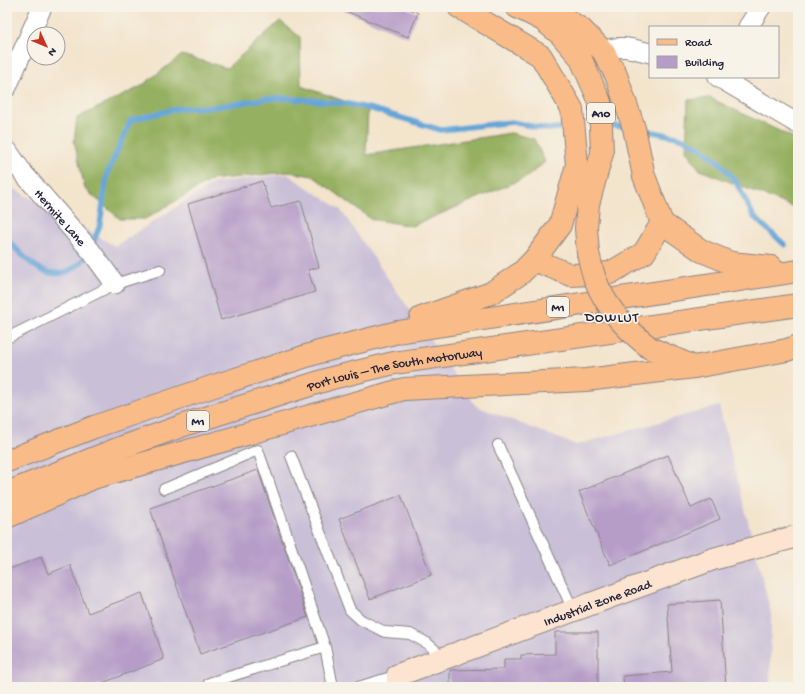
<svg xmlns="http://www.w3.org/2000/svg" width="805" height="694" viewBox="0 0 805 694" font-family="'Gochi Hand',sans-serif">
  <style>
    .industrial { fill: #c9bfd7 }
    .forest { fill: #95b061; stroke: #5c694e }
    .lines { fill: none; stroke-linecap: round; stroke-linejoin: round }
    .stream { stroke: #65a5d8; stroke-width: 5.5 }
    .building { fill: #b59dc8 }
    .lane-casing { stroke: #8a8384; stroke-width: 12 }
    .street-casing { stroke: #8a8384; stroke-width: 21 }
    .secondary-casing { stroke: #8a8384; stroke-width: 24 }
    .primary-casing { stroke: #8a8384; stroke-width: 24 }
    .highway-casing { stroke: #8a8384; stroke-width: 24 }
    .lane { stroke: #fff; stroke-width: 10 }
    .street { stroke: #fff; stroke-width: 19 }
    .secondary { stroke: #fde4d0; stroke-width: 22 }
    .primary { stroke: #f9bc89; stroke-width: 22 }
    .highway { stroke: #f9bc89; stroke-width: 22 }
    .primary-bridge-casing { stroke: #8a8384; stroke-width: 24; stroke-linecap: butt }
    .primary-bridge { stroke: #f9bc89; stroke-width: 22 }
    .labels { text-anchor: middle; stroke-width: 3.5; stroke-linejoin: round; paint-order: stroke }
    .shield { fill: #f7f3e8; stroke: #62616f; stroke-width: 1 }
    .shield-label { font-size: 12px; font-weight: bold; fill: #22223b }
    .street-label { font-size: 13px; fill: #22223b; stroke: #f7f3e8 }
    .neighbourhood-label { font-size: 14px; letter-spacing: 1px; fill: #22223b; stroke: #f7f3e8 }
  </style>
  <rect width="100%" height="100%" fill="#f7f3e8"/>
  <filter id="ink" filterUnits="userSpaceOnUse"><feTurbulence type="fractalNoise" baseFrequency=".025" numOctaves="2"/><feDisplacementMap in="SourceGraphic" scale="8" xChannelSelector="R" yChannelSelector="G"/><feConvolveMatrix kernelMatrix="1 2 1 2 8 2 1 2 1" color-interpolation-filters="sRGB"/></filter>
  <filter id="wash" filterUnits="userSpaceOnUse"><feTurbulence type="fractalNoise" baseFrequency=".012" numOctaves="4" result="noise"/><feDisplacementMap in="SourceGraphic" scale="16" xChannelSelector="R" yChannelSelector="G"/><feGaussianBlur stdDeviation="0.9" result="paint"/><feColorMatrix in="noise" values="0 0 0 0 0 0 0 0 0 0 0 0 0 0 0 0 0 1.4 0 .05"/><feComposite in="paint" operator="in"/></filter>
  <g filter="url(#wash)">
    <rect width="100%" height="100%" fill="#f3e4cc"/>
    <!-- industrial -->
    <path class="industrial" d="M287 174 340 209 476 406 576 445 719 406 771 613 770 687H7V185L115 246 214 183Z"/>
    <!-- forest -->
    <path class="forest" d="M280 21 300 37 301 86 368 109 366 155 511 133 534 139 545 162 527 177 412 226 371 219 313 176 288 172 211 180 145 219H120L85 189 74 141 77 118 140 87 182 55 227 68Z
      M710 98 798 140V209L700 170 686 150 688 100Z"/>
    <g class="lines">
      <!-- stream -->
      <path class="stream" d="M604 125 628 127
        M640 129 681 138 698 146 720 163 736 182 754 217 785 245
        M7 239C26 259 48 288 78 265 82 262 85 257 88 253
        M92 246 100 225 107 174 131 120 180 108 214 107 265 99 280 98 312 100 348 104 372 109 441 130 512 122 546 129 570 127"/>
    </g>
    <g id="blocks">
      <!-- building -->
      <path class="building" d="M336 7H405L418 13 408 37Z
        M262 181 271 208 301 201 319 267 308 270 315 292 221 320 188 204Z
        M668 455 691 508 711 499 720 519 610 565 579 492Z
        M258 470 308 617 200 654 150 508Z
        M401 495 431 575 370 599 339 519Z
        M41 557 48 574 70 565 88 613 142 593 164 659 92 687H8L7 677V570Z
        M720 600 726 687H624L623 676 672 672 667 604Z
        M555 632H598V687H450V670L504 669V659H521V655L555 654Z"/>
    </g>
  </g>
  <g filter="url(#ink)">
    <use href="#blocks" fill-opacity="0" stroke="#8a8384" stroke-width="1"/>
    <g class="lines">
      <defs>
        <path id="lane" d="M7 338 115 284 160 270
          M498 445 573 610
          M291 456 350 610 361 620 385 632 410 634 427 643 444 658
          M164 489 258 450 325 647 333 687
          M209 683 325 647
          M358 687 398 675"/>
        <g id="street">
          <path d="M748 27 761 7"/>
          <path d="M603 51C621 44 633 49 650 53"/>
          <path d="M718 77 798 124"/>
          <path d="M7 87 42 7"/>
          <path id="s1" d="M7 150 23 173 91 251 115 284"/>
        </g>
        <g id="secondary">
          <path id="s2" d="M398 687V675L713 559 798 536"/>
        </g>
        <path id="primary" d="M517 7 543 20 560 34 580 57 600 102 602 153 588 204 586 228 588 253
          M534 260 571 275 610 273 644 253 662 223 644 176 634 128 616 75 603 51 581 29 547 7
          M650 348 694 367 787 350 798 346"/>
        <g id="highway">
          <path d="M662 223 702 251 731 263 771 267"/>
          <path d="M421 318 491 293 521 273 534 260 560 225 577 165 572 109 541 56 459 7"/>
          <path d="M7 461 94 427 211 387 319 352 398 332 798 271"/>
          <path id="s3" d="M7 493 120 448 190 423 332 378 394 363 798 305"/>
          <path d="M7 517 93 478 404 389 586 380 694 367"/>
        </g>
      </defs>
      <!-- lane casing -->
      <use href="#lane" class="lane-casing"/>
      <!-- street casing -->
      <use href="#street" class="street-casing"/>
      <!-- secondary casing -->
      <use href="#secondary" class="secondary-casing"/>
      <!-- primary casing -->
      <use href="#primary" class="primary-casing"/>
      <!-- highway casing -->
      <use href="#highway" class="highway-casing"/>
      <!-- lane -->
      <use href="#lane" class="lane"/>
      <!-- street -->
      <use href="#street" class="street"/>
      <!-- secondary -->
      <use href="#secondary" class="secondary"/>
      <!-- primary -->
      <use href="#primary" class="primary"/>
      <!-- highway -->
      <use href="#highway" class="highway"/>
      <defs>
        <path id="primary-bridge" d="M588 253C590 261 592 271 595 279 606 308 626 329 650 348"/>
      </defs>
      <!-- primary-bridge casing -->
      <use href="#primary-bridge" class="primary-bridge-casing"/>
      <!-- primary-bridge -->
      <use href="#primary-bridge" class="primary-bridge"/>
    </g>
  </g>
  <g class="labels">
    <!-- shield labels -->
    <g class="shield">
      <rect x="587" y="103" width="28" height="20" rx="3"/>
      <rect x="547" y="297" width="22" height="20" rx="3"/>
      <rect x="187" y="411" width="22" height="20" rx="3"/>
    </g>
    <g class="shield-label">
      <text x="601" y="117">A10</text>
      <text x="558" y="311">M1</text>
      <text x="198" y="425">M1</text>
    </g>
    <!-- street labels -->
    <g class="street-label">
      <text dy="5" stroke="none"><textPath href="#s1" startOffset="86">Hermite Lane</textPath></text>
      <text dy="5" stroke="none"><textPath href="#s3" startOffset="408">Port Louis – The South Motorway</textPath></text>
      <text dy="5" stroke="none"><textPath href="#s2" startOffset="224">Industrial Zone Road</textPath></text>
    </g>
    <!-- neighbourhood labels -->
    <g class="neighbourhood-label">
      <text x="612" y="321">DOWLUT</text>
    </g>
  </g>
  <!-- margin -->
  <rect width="805" height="694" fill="none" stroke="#f7f3e8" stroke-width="24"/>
  <!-- legend -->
  <rect x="649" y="26" width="130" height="52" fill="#f7f3e8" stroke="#a29fa3"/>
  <rect x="657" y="39" width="20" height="6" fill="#f9bc89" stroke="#a29fa3"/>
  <text x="685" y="46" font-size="12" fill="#22223b">Road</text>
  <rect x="657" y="56" width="20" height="12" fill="#b59dc8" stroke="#a29fa3"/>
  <text x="685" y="66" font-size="12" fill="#22223b">Building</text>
  <!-- north arrow -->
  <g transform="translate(46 46) rotate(134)"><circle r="19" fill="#f7f3e8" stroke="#a29fa3"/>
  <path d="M0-3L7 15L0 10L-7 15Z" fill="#c8321e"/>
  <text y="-6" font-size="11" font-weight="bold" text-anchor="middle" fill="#22223b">N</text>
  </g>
</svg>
